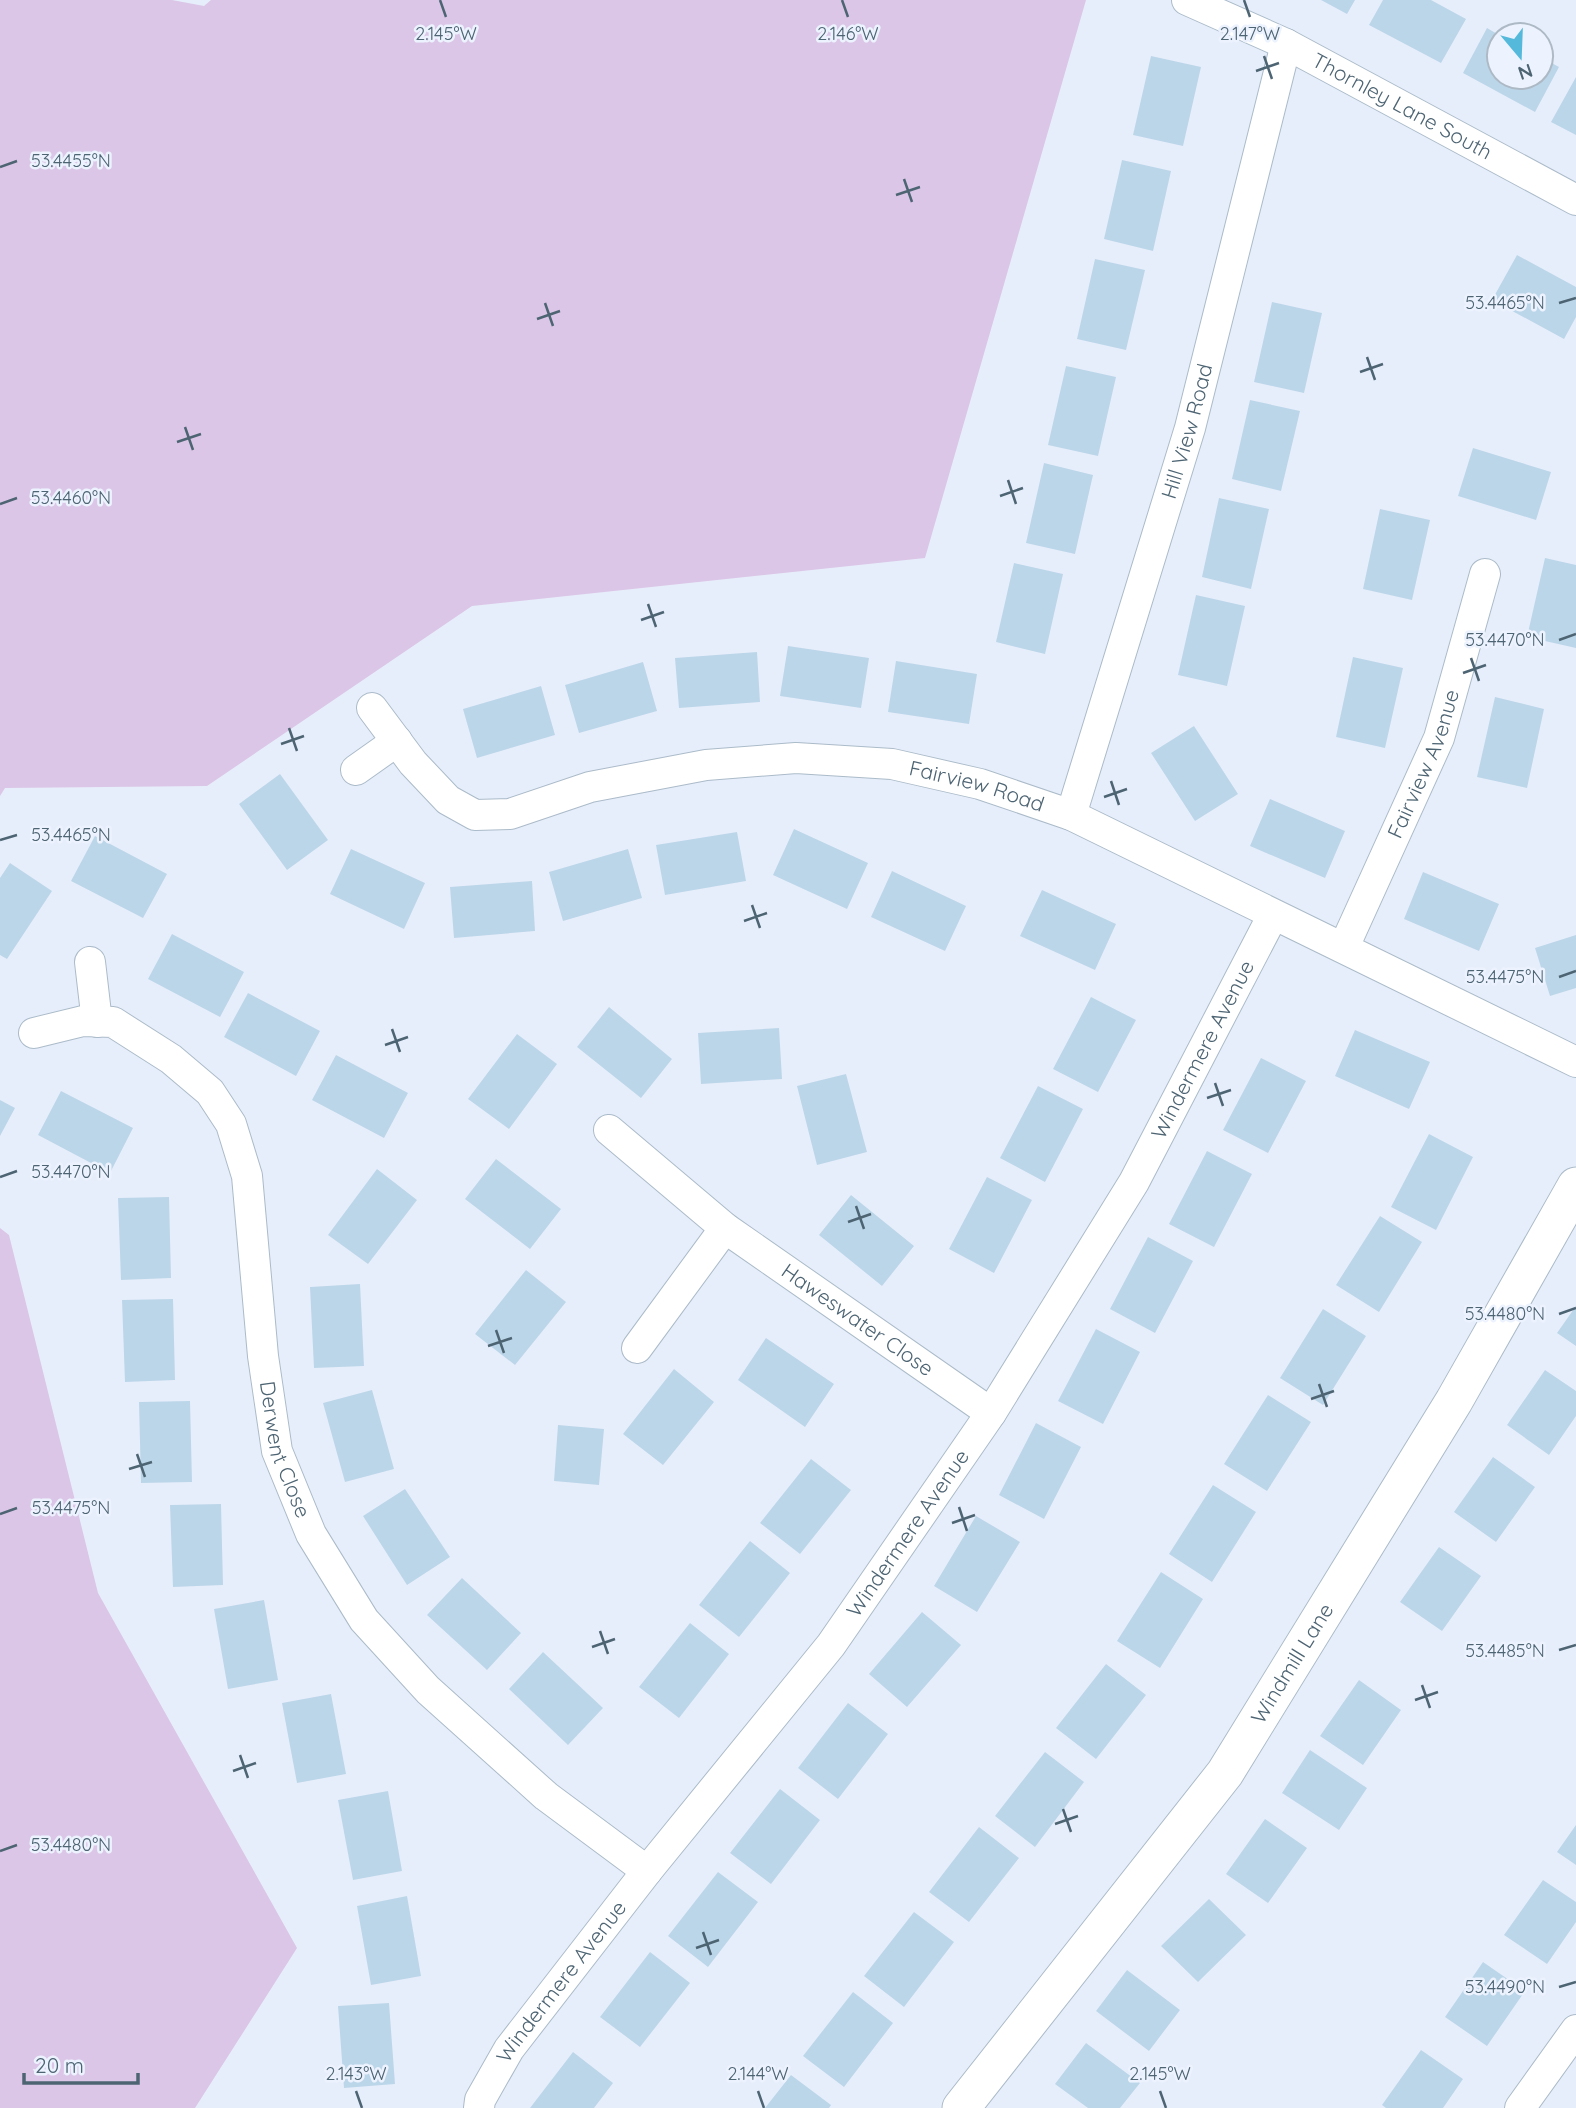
<svg xmlns="http://www.w3.org/2000/svg" width="1576" height="2108" viewBox="0 0 1576 2108" font-family="Quicksand,sans-serif">
  <style>
    .green { fill: #dbc6e7 }
    .building { fill: #bcd6e9 }
    .lines { fill: none; stroke-linecap: round; stroke-linejoin: round }
    .minor-casing { stroke: #abbbc9; stroke-width: 32 }
    .tertiary-casing { stroke: #abbbc9; stroke-width: 39 }
    .minor { stroke: #fff; stroke-width: 30 }
    .tertiary { stroke: #fff; stroke-width: 37 }
    .ticks { fill: none; stroke: #4d6473; stroke-width: 2.5 }
    .labels { text-anchor: middle; stroke-width: 5; stroke-linejoin: round; paint-order: stroke }
    .street-label { font-size: 21px; fill: #4d6473; stroke: #edf3fe }
    .ticks-label { font-size: 18px; text-anchor: middle; fill: #4d6473; stroke: #edf3fe; stroke-width: 5; stroke-linejoin: round; paint-order: stroke }
  </style>
  <rect width="100%" height="100%" fill="#e7eefb"/>
  <!-- green -->
  <path class="green" d="M0 0H172L204 6 211 0H1086L925 558 472 606 207 786 5 788 0 796Z
    M0 1228 9 1235 98 1593 297 1948 195 2108H0Z"/>
  <!-- building -->
  <path class="building" d="M1321 0H1355L1347 14Z
    M1383 0H1431L1466 19 1441 63 1369 25Z
    M1487 28 1499 35V77H1541V57L1559 67 1535 112 1463 73Z
    M1151 56 1201 67 1183 146 1133 135Z
    M1576 77V135L1551 122Z
    M1122 160 1171 171 1153 251 1104 239Z
    M1517 255 1576 287V317L1564 339 1492 300Z
    M1095 259 1145 270 1126 350 1077 339Z
    M1272 302 1322 313 1304 393 1254 382Z
    M1066 366 1116 377 1098 456 1048 445Z
    M1250 400 1300 411 1281 491 1232 479Z
    M1473 448 1551 472 1536 520 1458 496Z
    M1044 463 1093 475 1075 554 1026 543Z
    M1219 498 1269 509 1251 589 1202 577Z
    M1380 509 1430 520 1412 600 1363 589Z
    M1545 558 1576 565V648L1527 637Z
    M1014 563 1063 574 1045 654 996 642Z
    M1196 595 1245 606 1227 686 1178 675Z
    M788 646 869 658 861 708 780 696Z
    M757 652 760 702 679 708 675 658Z
    M1353 657 1403 668 1385 748 1336 737Z
    M896 661 977 674 969 724 888 712Z
    M643 662 657 711 579 733 565 685Z
    M541 686 555 735 477 758 463 709Z
    M1495 697 1544 709 1527 788 1477 777Z
    M1194 726 1238 794 1195 821 1151 753Z
    M280 774 328 840 287 870 239 804Z
    M1270 799 1345 831 1325 878 1250 846Z
    M794 829 868 863 847 909 773 875Z
    M737 832 746 881 665 895 656 845Z
    M95 836 167 874 143 918 71 881Z
    M351 849 425 883 404 929 330 894Z
    M628 849 642 898 563 921 549 872Z
    M10 863 52 891 7 959 0 955V878Z
    M892 871 966 906 945 951 871 917Z
    M1423 872 1499 904 1479 951 1404 919Z
    M532 881 535 931 454 938 450 887Z
    M1042 890 1116 924 1095 970 1020 936Z
    M172 934 244 972 220 1017 148 979Z
    M1576 935V988L1550 996 1535 948Z
    M248 993 320 1031 296 1076 224 1037Z
    M1091 997 1136 1020 1098 1092 1053 1069Z
    M609 1007 672 1059 641 1098 577 1047Z
    M779 1028 782 1079 701 1084 698 1033Z
    M1355 1030 1430 1062 1409 1109 1335 1076Z
    M517 1034 557 1064 509 1129 468 1099Z
    M336 1055 408 1093 384 1138 312 1100Z
    M1261 1058 1306 1081 1268 1153 1223 1130Z
    M846 1074 867 1152 817 1165 797 1086Z
    M1038 1086 1083 1109 1045 1182 1000 1158Z
    M61 1091 133 1128 110 1173 38 1135Z
    M0 1100 15 1108 0 1136Z
    M1429 1134 1473 1157 1436 1230 1391 1207Z
    M1207 1151 1252 1174 1214 1247 1169 1224Z
    M496 1159 561 1209 530 1249 465 1199Z
    M377 1169 417 1200 368 1264 328 1235Z
    M987 1177 1032 1200 994 1273 949 1249Z
    M851 1195 914 1246 882 1286 819 1235Z
    M169 1197 171 1278 121 1280 118 1198Z
    M1380 1216 1422 1242 1379 1312 1336 1285Z
    M1148 1237 1193 1261 1155 1333 1110 1309Z
    M526 1270 566 1302 515 1365 475 1334Z
    M360 1284 364 1366 314 1368 310 1287Z
    M173 1299 175 1380 125 1382 122 1300Z
    M1576 1306V1346L1557 1333Z
    M1323 1309 1366 1336 1323 1405 1280 1378Z
    M1096 1329 1140 1352 1103 1424 1058 1401Z
    M766 1338 834 1384 805 1427 738 1380Z
    M674 1369 714 1402 663 1465 623 1434Z
    M1545 1370 1576 1391V1416L1549 1455 1507 1425Z
    M372 1390 394 1469 345 1482 323 1403Z
    M1268 1395 1311 1422 1267 1491 1224 1464Z
    M190 1401 192 1482 141 1483 139 1402Z
    M1036 1423 1081 1447 1044 1519 999 1495Z
    M558 1425 604 1429 599 1485 554 1481Z
    M1493 1457 1535 1487 1496 1542 1454 1512Z
    M811 1459 851 1490 800 1554 760 1523Z
    M1213 1485 1256 1512 1212 1582 1169 1554Z
    M405 1489 450 1557 407 1585 363 1516Z
    M221 1504 223 1585 173 1587 170 1505Z
    M976 1516 1020 1542 977 1612 934 1586Z
    M750 1541 790 1573 739 1637 699 1605Z
    M1439 1547 1481 1576 1442 1631 1400 1602Z
    M1161 1572 1203 1599 1160 1668 1117 1641Z
    M462 1578 521 1633 487 1670 427 1615Z
    M264 1600 278 1680 228 1689 214 1609Z
    M922 1612 961 1645 907 1707 869 1674Z
    M690 1623 729 1654 679 1718 639 1687Z
    M543 1652 603 1708 568 1745 509 1689Z
    M1106 1664 1146 1695 1096 1759 1056 1728Z
    M1359 1680 1401 1710 1363 1765 1320 1736Z
    M331 1694 346 1774 297 1783 282 1703Z
    M848 1703 888 1734 838 1799 798 1768Z
    M1310 1750 1367 1788 1339 1830 1282 1793Z
    M1045 1752 1084 1782 1035 1847 995 1816Z
    M780 1789 820 1820 771 1884 730 1853Z
    M388 1791 402 1871 353 1880 338 1800Z
    M1265 1819 1307 1848 1268 1903 1226 1874Z
    M1576 1825V1865L1557 1852Z
    M979 1827 1019 1858 969 1922 929 1892Z
    M718 1872 758 1902 708 1967 668 1936Z
    M1543 1880 1576 1902V1922L1547 1964 1504 1935Z
    M407 1896 421 1976 371 1985 357 1906Z
    M1209 1899 1246 1935 1198 1982 1161 1946Z
    M914 1912 954 1942 904 2007 864 1976Z
    M650 1952 690 1983 640 2047 600 2017Z
    M1483 1962 1525 1991 1487 2046 1445 2017Z
    M1127 1970 1180 2010 1149 2051 1096 2011Z
    M853 1992 893 2023 844 2087 803 2056Z
    M389 2003 395 2084 344 2088 338 2006Z
    M1086 2043 1140 2083 1120 2108H1088L1055 2084Z
    M1421 2050 1463 2079 1443 2108H1386L1382 2105Z
    M573 2052 613 2083 594 2108H530Z
    M791 2075 831 2105 829 2108H765Z"/>
  <g class="lines">
    <defs>
      <g id="minor">
        <path id="s1" d="M1187 0 1286 44 1576 200"/>
        <path id="s2" d="M372 708 413 763 448 800 475 815 510 814 590 787 706 765 796 758 892 764 980 784 1071 815 1576 1062"/>
        <path d="M356 770 397 741"/>
        <path id="s3" d="M1071 815 1190 428 1286 44"/>
        <path id="s4" d="M1344 947 1439 738 1485 574"/>
        <path d="M90 962 97 1022"/>
        <path id="s5" d="M34 1033 83 1021 113 1022 171 1059 210 1092 231 1124 247 1176 263 1356 277 1451 311 1534 364 1620 428 1690 546 1796 647 1871"/>
        <path id="s6" d="M609 1130 725 1228 991 1413"/>
        <path d="M637 1348 725 1228"/>
        <path id="s7" d="M479 2108 480 2100 509 2049 647 1871 831 1645 991 1413 1134 1182 1273 915"/>
        <path d="M1520 2108 1576 2030"/>
      </g>
      <g id="tertiary">
        <path id="s8" d="M961 2108 1225 1773 1454 1401 1576 1186"/>
      </g>
    </defs>
    <!-- minor casing -->
    <use href="#minor" class="minor-casing"/>
    <!-- tertiary casing -->
    <use href="#tertiary" class="tertiary-casing"/>
    <!-- minor -->
    <use href="#minor" class="minor"/>
    <!-- tertiary -->
    <use href="#tertiary" class="tertiary"/>
  </g>
  <!-- ticks -->
  <path class="ticks" d="M440 0 446 17M842 0 848 17M1244 0 1250 17M1264 56 1272 79M1256 71 1279 63M0 167 17 161M904 179 912 202M896 195 920 187M545 303 553 326M1559 303 1576 298M537 319 560 311M1367 357 1375 380M1360 372 1383 364M185 427 193 450M177 442 201 434M1008 480 1016 504M1000 496 1023 488M0 504 17 498M648 604 656 627M641 620 664 612M1559 640 1576 634M1471 658 1479 681M1463 673 1486 665M289 728 297 751M281 744 304 736M1111 781 1119 805M1104 797 1127 789M0 840 17 835M752 905 760 928M744 921 767 913M1559 977 1576 971M392 1029 400 1052M385 1045 408 1037M1215 1083 1223 1106M1207 1098 1231 1090M0 1177 17 1171M856 1206 864 1229M848 1222 871 1214M1559 1314 1576 1308M496 1330 504 1353M488 1346 512 1338M1319 1384 1327 1407M1311 1399 1334 1391M137 1454 145 1477M129 1469 152 1462M959 1507 967 1531M0 1514 17 1508M952 1523 975 1515M600 1631 608 1654M592 1647 615 1639M1559 1650 1576 1645M1422 1685 1430 1708M1415 1700 1438 1692M240 1755 248 1778M233 1771 256 1763M1063 1809 1071 1832M1055 1824 1078 1816M0 1851 17 1845M703 1932 711 1955M696 1948 719 1940M1559 1987 1576 1982M356 2091 362 2108M758 2091 764 2108M1160 2091 1166 2108"/>
  <g class="labels">
    <!-- street labels -->
    <g class="street-label">
      <text dy="7" stroke="none"><textPath href="#s1" startOffset="240">Thornley Lane South</textPath></text>
      <text dy="7" stroke="none"><textPath href="#s3" startOffset="401">Hill View Road</textPath></text>
      <text dy="7" stroke="none"><textPath href="#s4" startOffset="200">Fairview Avenue</textPath></text>
      <text dy="7" stroke="none"><textPath href="#s2" startOffset="662">Fairview Road</textPath></text>
      <text dy="7" stroke="none"><textPath href="#s7" startOffset="1286">Windermere Avenue</textPath></text>
      <text dy="7" stroke="none"><textPath href="#s6" startOffset="313">Haweswater Close</textPath></text>
      <text dy="7" stroke="none"><textPath href="#s5" startOffset="570">Derwent Close</textPath></text>
      <text dy="7" stroke="none"><textPath href="#s7" startOffset="719">Windermere Avenue</textPath></text>
      <text dy="7" stroke="none"><textPath href="#s8" startOffset="555">Windmill Lane</textPath></text>
      <text dy="7" stroke="none"><textPath href="#s7" startOffset="152">Windermere Avenue</textPath></text>
    </g>
  </g>
  <g class="ticks-label">
    <text x="446" y="40">2.145°W</text>
    <text x="848" y="40">2.146°W</text>
    <text x="1250" y="40">2.147°W</text>
    <text x="71" y="167">53.4455°N</text>
    <text x="1505" y="309">53.4465°N</text>
    <text x="71" y="504">53.4460°N</text>
    <text x="1505" y="646">53.4470°N</text>
    <text x="71" y="841">53.4465°N</text>
    <text x="1505" y="983">53.4475°N</text>
    <text x="71" y="1178">53.4470°N</text>
    <text x="1505" y="1320">53.4480°N</text>
    <text x="71" y="1514">53.4475°N</text>
    <text x="1505" y="1657">53.4485°N</text>
    <text x="71" y="1851">53.4480°N</text>
    <text x="1505" y="1993">53.4490°N</text>
    <text x="356" y="2080">2.143°W</text>
    <text x="758" y="2080">2.144°W</text>
    <text x="1160" y="2080">2.145°W</text>
  </g>
  <!-- north arrow -->
  <g transform="translate(1520 56) rotate(161)"><circle r="33" fill="#edf3fe" stroke="#adbac6" stroke-width="2"/>
  <path d="M0-5L12 26L0 18L-12 26Z" fill="#55b9db"/>
  <text y="-10" font-size="19" font-weight="bold" text-anchor="middle" fill="#4d6473">N</text>
  </g>
  <!-- scale -->
  <path d="M24 2073v10h114v-10" fill="none" stroke="#4d6473" stroke-width="3.5"/>
  <text x="35" y="2073" font-size="21" fill="#4d6473" stroke="#edf3fe" stroke-width="5" paint-order="stroke">20 m</text>
</svg>
